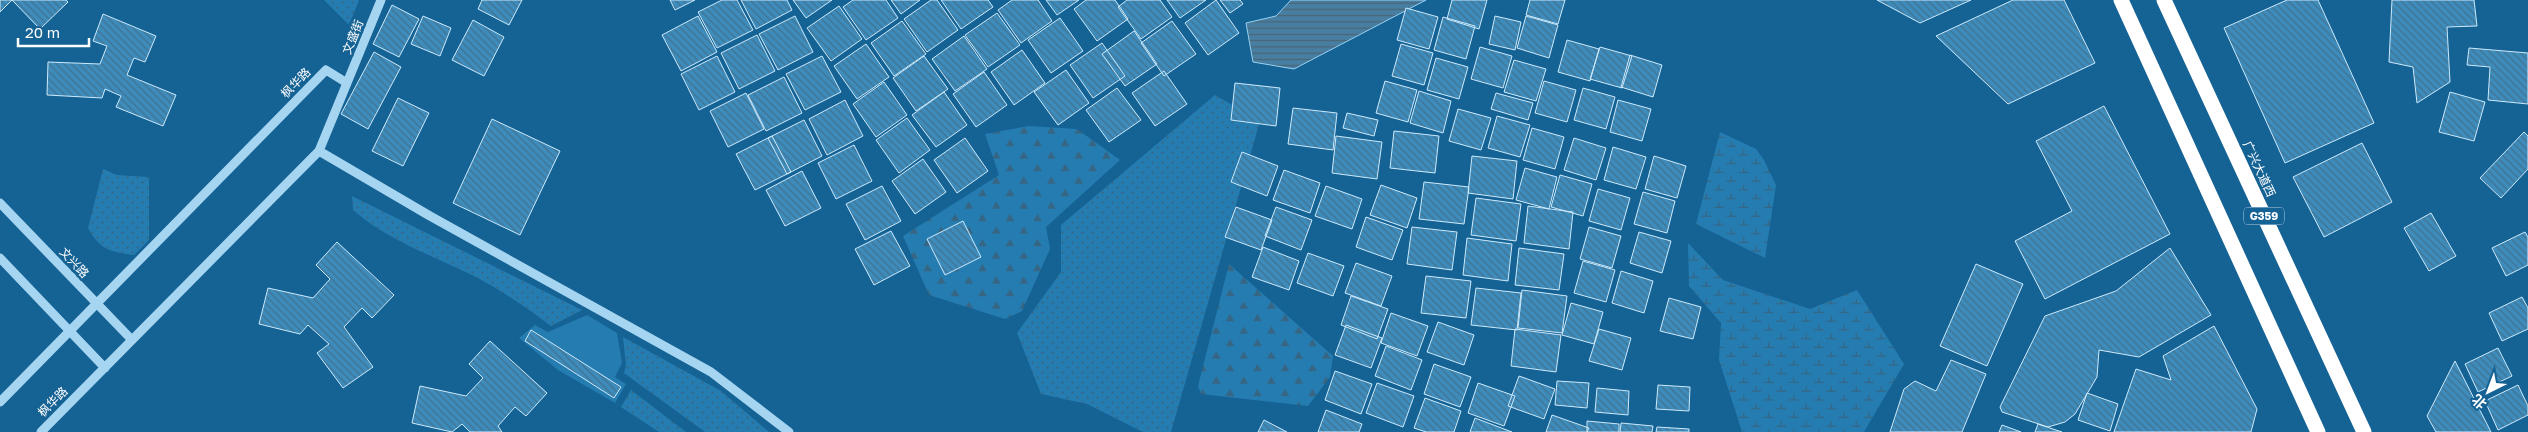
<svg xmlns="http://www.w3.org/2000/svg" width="2528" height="432" viewBox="0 0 2528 432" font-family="'Golos Text','Noto Sans SC',sans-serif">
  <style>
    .grass { fill: url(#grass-dots) }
    .forest { fill: url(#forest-firs) }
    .wetland { fill: url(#wetland-marsh) }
    .green { fill: #247cb1 }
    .water { fill: url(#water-rules); stroke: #97d2f4 }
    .building { fill: url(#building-back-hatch); stroke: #cceafc }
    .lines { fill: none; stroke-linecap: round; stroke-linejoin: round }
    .minor { stroke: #a5d5f1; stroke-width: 9 }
    .highway { stroke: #fff; stroke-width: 15 }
    .labels { text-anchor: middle; stroke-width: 5; stroke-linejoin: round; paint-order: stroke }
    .shield { fill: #156294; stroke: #b9d0df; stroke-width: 1 }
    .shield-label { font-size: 11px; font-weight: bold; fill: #fff }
    .street-label { font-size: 12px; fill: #fff; stroke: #156294 }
  </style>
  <defs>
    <pattern id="grass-dots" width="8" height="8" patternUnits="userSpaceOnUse" patternTransform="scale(1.25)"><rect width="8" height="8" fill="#247cb1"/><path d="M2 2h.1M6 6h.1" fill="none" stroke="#366684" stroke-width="1.8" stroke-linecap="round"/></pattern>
    <pattern id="forest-firs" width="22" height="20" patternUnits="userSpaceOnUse" patternTransform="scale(1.25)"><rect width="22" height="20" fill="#247cb1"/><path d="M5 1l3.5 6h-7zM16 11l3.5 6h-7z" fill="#366684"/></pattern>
    <pattern id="wetland-marsh" width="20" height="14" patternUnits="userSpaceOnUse" patternTransform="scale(1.25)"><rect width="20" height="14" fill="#247cb1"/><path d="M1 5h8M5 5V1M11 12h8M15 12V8" fill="none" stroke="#366684"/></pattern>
    <pattern id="water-rules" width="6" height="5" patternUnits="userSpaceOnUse" patternTransform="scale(1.25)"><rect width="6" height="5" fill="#477ea1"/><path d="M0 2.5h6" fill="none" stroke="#4a6576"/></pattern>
    <pattern id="building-back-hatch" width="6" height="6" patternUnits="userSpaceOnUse" patternTransform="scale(1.25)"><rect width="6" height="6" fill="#3d8cbc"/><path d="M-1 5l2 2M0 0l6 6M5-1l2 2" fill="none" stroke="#43728f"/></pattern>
  </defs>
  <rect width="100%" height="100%" fill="#156294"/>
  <!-- grass -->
  <path class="grass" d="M324 0H359L349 25Z
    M1215 95 1260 121 1171 432H1143L1087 404 1041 394 1017 333 1061 272V225Z
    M103 169 117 175 149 177V240L134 255C111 252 100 250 88 228Z
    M352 196 582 310 551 326C527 308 501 290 474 276 433 256 387 240 353 210Z
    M623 337 721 391 769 432H705L624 373 626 365Z
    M631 390 686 432H659L621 407Z"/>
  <!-- forest -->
  <path class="forest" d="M1029 126 1077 129 1120 160 1046 227 1050 249 1022 311 1005 319 929 295 903 236 999 175 985 134Z
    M1229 264 1333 356 1330 377 1308 406 1201 394 1198 386Z"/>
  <!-- wetland -->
  <path class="wetland" d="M1720 132 1756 149 1764 160 1776 185 1765 258 1696 224Z
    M1688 243 1723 280 1810 309 1857 290 1904 364 1864 432H1742L1719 360 1721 323 1689 286Z"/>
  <!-- green -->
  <path class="green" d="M587 315 617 333 622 363 615 377 626 384 615 403 558 370 519 338 535 325 548 332Z"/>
  <!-- water -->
  <path class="water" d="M1291 0H1426L1294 69 1253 62 1246 23 1276 16Z"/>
  <!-- building -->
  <path class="building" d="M0 0H66L68 2 40 29 12 0 0 12Z
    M482 0H522L509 25 478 9Z
    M670 0H695L675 10Z
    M722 0H737L753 30 717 48 698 12Z
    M741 0H787L792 10 756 29Z
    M793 0H832L806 18Z
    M853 0H886L898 18 866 40 843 7Z
    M891 0H920L901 14Z
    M931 0H937L958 30 927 52 904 19Z
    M941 0H988L993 7 961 29Z
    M1012 0H1038L1052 21 1021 43 998 10Z
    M1046 0H1079L1057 15Z
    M1086 0H1115L1128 19 1097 41 1074 9Z
    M1127 0H1160L1172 17 1141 39 1118 7Z
    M1167 0H1206L1180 18Z
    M1216 0 1239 33 1208 55 1185 23Z
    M1220 0H1240L1243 4 1230 13Z
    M1452 0H1487L1479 29 1447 19Z
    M1530 0H1565L1558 24 1526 15Z
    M1877 0H1971L1920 23Z
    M2013 0H2064L2095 63 2008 104 1936 36Z
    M2287 0H2318L2374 123 2285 163 2224 28Z
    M2392 0H2474L2477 26 2447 27 2450 82 2417 103 2413 67 2389 62Z
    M392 5 419 19 399 57 373 44Z
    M839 6 862 39 831 61 807 28Z
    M1406 8 1438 17 1429 49 1397 40Z
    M997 13 1020 45 988 67 965 35Z
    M103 14 156 36 145 62 134 58 127 75 176 95 163 126 116 107 121 96 105 89 102 98 47 95 48 62 100 64 107 46 93 41Z
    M423 16 451 28 440 56 411 44Z
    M698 16 717 52 681 71 662 35Z
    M795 16 813 52 778 70 759 34Z
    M1495 16 1521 22 1515 50 1489 44Z
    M1526 16 1558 25 1549 58 1517 48Z
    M1443 17 1475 26 1466 59 1434 50Z
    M1060 18 1083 51 1051 73 1028 40Z
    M473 20 504 37 484 76 452 60Z
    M902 21 926 54 894 76 871 43Z
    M1172 21 1196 54 1164 76 1141 43Z
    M1134 31 1157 64 1125 86 1102 54Z
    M757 35 775 71 739 89 721 53Z
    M964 36 987 69 955 91 932 59Z
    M1567 40 1599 49 1590 81 1558 72Z
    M1102 43 1125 76 1093 98 1070 65Z
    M866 44 889 77 857 99 834 66Z
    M1401 44 1433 53 1424 85 1392 76Z
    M1480 47 1512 56 1503 88 1471 79Z
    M1600 47 1632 56 1622 88 1590 79Z
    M2469 48 2528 53V104L2488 100 2490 67 2467 65Z
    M1022 50 1045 83 1014 105 991 72Z
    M374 52 401 67 368 129 341 114Z
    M1630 55 1662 65 1653 97 1621 87Z
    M717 56 735 92 699 110 681 74Z
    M822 56 841 92 805 110 786 74Z
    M924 56 948 89 916 111 893 78Z
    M1436 58 1468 67 1459 99 1427 90Z
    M1514 60 1546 69 1536 101 1504 92Z
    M1066 70 1089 103 1058 125 1034 92Z
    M1164 71 1187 104 1155 126 1132 93Z
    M984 72 1007 105 976 127 953 94Z
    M784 77 802 113 766 131 748 95Z
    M1385 81 1417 90 1408 122 1376 113Z
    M1544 81 1576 90 1567 122 1535 113Z
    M884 82 907 115 876 137 853 104Z
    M1235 83 1280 88 1276 126 1231 120Z
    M1117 88 1141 120 1109 142 1086 110Z
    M1583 88 1615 97 1606 129 1574 120Z
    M1419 91 1451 101 1443 133 1410 123Z
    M944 92 967 125 936 147 912 115Z
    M2450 92 2485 102 2474 141 2439 132Z
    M746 93 764 129 728 147 710 111Z
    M1496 93 1533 103 1528 120 1491 109Z
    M398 98 429 113 403 166 372 151Z
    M845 100 863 136 827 155 809 119Z
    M1618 100 1651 109 1642 141 1610 132Z
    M2104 106 2170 234 2045 299 2015 241 2072 211 2036 141Z
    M1293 108 1337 113 1333 150 1288 144Z
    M1458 109 1491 118 1481 150 1449 141Z
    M1347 113 1378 120 1374 136 1343 128Z
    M1497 116 1530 125 1520 157 1488 148Z
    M907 118 930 150 899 173 876 140Z
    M492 119 560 151 520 235 453 203Z
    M804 120 822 156 787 174 768 138Z
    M1532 128 1564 137 1555 169 1523 160Z
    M1394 131 1439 136 1435 173 1390 168Z
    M2524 132 2528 136V169L2501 198 2480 178Z
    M772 136 791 172 755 190 736 154Z
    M1336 136 1382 142 1377 179 1332 173Z
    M965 138 988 171 957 193 934 160Z
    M1574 138 1606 148 1596 180 1564 170Z
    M2362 143 2392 202 2324 237 2293 177Z
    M854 145 872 181 836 199 818 163Z
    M1613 147 1646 157 1636 189 1604 180Z
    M1242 152 1278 166 1267 196 1231 182Z
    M1472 156 1517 161 1513 199 1468 193Z
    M1654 156 1686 166 1677 198 1645 189Z
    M923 159 946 192 915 214 892 181Z
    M1525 168 1557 177 1549 209 1516 200Z
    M1284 170 1320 183 1310 213 1273 200Z
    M802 171 821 208 785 226 766 190Z
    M1560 175 1592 184 1583 216 1551 207Z
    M1424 182 1469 187 1464 224 1419 219Z
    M1381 185 1417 198 1407 228 1370 215Z
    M882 186 901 221 865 240 846 204Z
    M1326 186 1362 199 1352 229 1315 216Z
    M1598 189 1630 198 1621 230 1589 221Z
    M1643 192 1675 201 1667 233 1634 224Z
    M1476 198 1521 204 1516 241 1471 235Z
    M1528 206 1573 212 1569 249 1524 243Z
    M1236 207 1272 220 1261 250 1225 237Z
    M1276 207 1312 220 1301 250 1265 236Z
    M2431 213 2456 256 2429 271 2404 228Z
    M1366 217 1403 230 1392 260 1356 247Z
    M963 221 981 257 945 275 927 239Z
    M1412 227 1457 232 1452 270 1407 264Z
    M1589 227 1621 236 1612 268 1580 259Z
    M891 231 910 266 874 285 855 249Z
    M1639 232 1671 241 1662 273 1630 263Z
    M2525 232 2528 237V265L2506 276 2492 248Z
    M1467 238 1512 244 1508 281 1463 275Z
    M337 242 394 295 372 318 362 308 344 327 373 367 343 388 317 353 329 344 308 325 300 334 259 324 268 288 313 298 330 279 316 265Z
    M1263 247 1299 261 1289 290 1252 277Z
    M1519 248 1564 254 1559 290 1515 285Z
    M2170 248 2211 315 2139 357 2099 350 2097 377 2075 414 2065 422 2048 427 2002 412 2000 407 2045 316 2116 291Z
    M1308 253 1344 266 1333 296 1297 283Z
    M1583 261 1615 270 1606 302 1574 293Z
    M1356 263 1392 276 1381 306 1345 293Z
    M1976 264 2023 284 1987 366 1940 346Z
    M1621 271 1653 281 1644 313 1612 303Z
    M1426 276 1471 281 1466 318 1421 313Z
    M1476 288 1521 293 1517 330 1471 325Z
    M1522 290 1567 296 1562 333 1518 328Z
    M1351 296 1388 309 1377 339 1341 325Z
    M2522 297 2528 308V329L2502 341 2489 313Z
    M1669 298 1701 307 1693 339 1660 331Z
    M1571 303 1603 312 1594 344 1562 335Z
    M1391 313 1428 326 1417 356 1381 343Z
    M1438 322 1474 335 1464 365 1427 352Z
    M1346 325 1382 338 1371 368 1335 355Z
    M2214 326 2257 409 2251 432H2114L2136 369 2171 380 2163 356Z
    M1515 329 1561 335 1556 372 1511 366Z
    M1599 329 1631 338 1622 370 1589 361Z
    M531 330 621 387 614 398 525 341Z
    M490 341 547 393 526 416 515 407 498 426 502 432H470L462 424 452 432 412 423 420 386 466 396 483 378 469 364Z
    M1386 346 1422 360 1411 390 1375 376Z
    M2498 348 2512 376 2478 392 2465 364Z
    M1951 360 1986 374 1962 432H1890L1904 389 1915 381 1936 391Z
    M2455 361 2491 432H2436L2427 416Z
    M1434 364 1471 377 1460 407 1424 394Z
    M1335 371 1372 384 1361 414 1325 400Z
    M1519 376 1555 389 1544 419 1508 406Z
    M1557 381 1589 383 1587 408 1555 405Z
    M1377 383 1414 396 1403 427 1366 413Z
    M1478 383 1515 396 1504 426 1468 413Z
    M1658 385 1690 387 1689 411 1656 409Z
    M2518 385 2528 406V415L2498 430 2485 401Z
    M1597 388 1629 391 1628 415 1595 412Z
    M2087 393 2118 404 2110 431 2078 420Z
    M1425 398 1461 411 1454 432H1426L1414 428Z
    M1326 410 1362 424 1359 432H1318Z
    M1552 415 1589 428 1587 432H1546Z
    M1475 418 1512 432H1470Z
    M1264 420 1287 432H1258Z
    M1587 421 1619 424V432H1587Z
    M1621 423 1653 426 1652 432H1620Z
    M2038 424 2062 432H2035Z
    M2002 425 2021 432H1999Z
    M1657 427 1689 429V432H1656Z"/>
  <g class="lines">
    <!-- minor -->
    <path class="minor" d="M347 83 381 0
      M319 151 430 216 711 372 789 432
      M0 203 132 340
      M0 258 105 368
      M0 402 326 70 347 83 319 151 41 432"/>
    <!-- highway -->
    <path class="highway" d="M2121 0 2318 432
      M2164 0 2364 432"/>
  </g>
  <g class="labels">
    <!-- shield labels -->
    <rect class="shield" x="2244" y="207.5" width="40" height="17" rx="4"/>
    <g class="shield-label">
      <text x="2264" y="220">G359</text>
    </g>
    <!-- street labels -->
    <g class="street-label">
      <text transform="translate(353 37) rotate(-68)" y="4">文盛街</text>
      <text transform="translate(296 83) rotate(-46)" y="4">枫华路</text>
      <text transform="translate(2259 169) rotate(65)" y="4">广兴大道西</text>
      <text transform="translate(74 263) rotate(47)" y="4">文兴路</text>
      <text transform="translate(53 402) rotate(-45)" y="4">枫华路</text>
    </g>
  </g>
  <!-- north arrow -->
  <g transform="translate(2488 392) rotate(222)" stroke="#156294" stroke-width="4" paint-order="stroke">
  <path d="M0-4L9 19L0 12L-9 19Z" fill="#ffffff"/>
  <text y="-8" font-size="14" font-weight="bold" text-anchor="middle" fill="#ffffff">北</text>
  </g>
  <!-- scale -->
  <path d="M18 38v8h71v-8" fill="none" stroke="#ffffff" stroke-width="2.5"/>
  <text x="25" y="38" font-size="15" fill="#ffffff" stroke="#156294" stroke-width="4" paint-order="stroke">20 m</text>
</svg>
